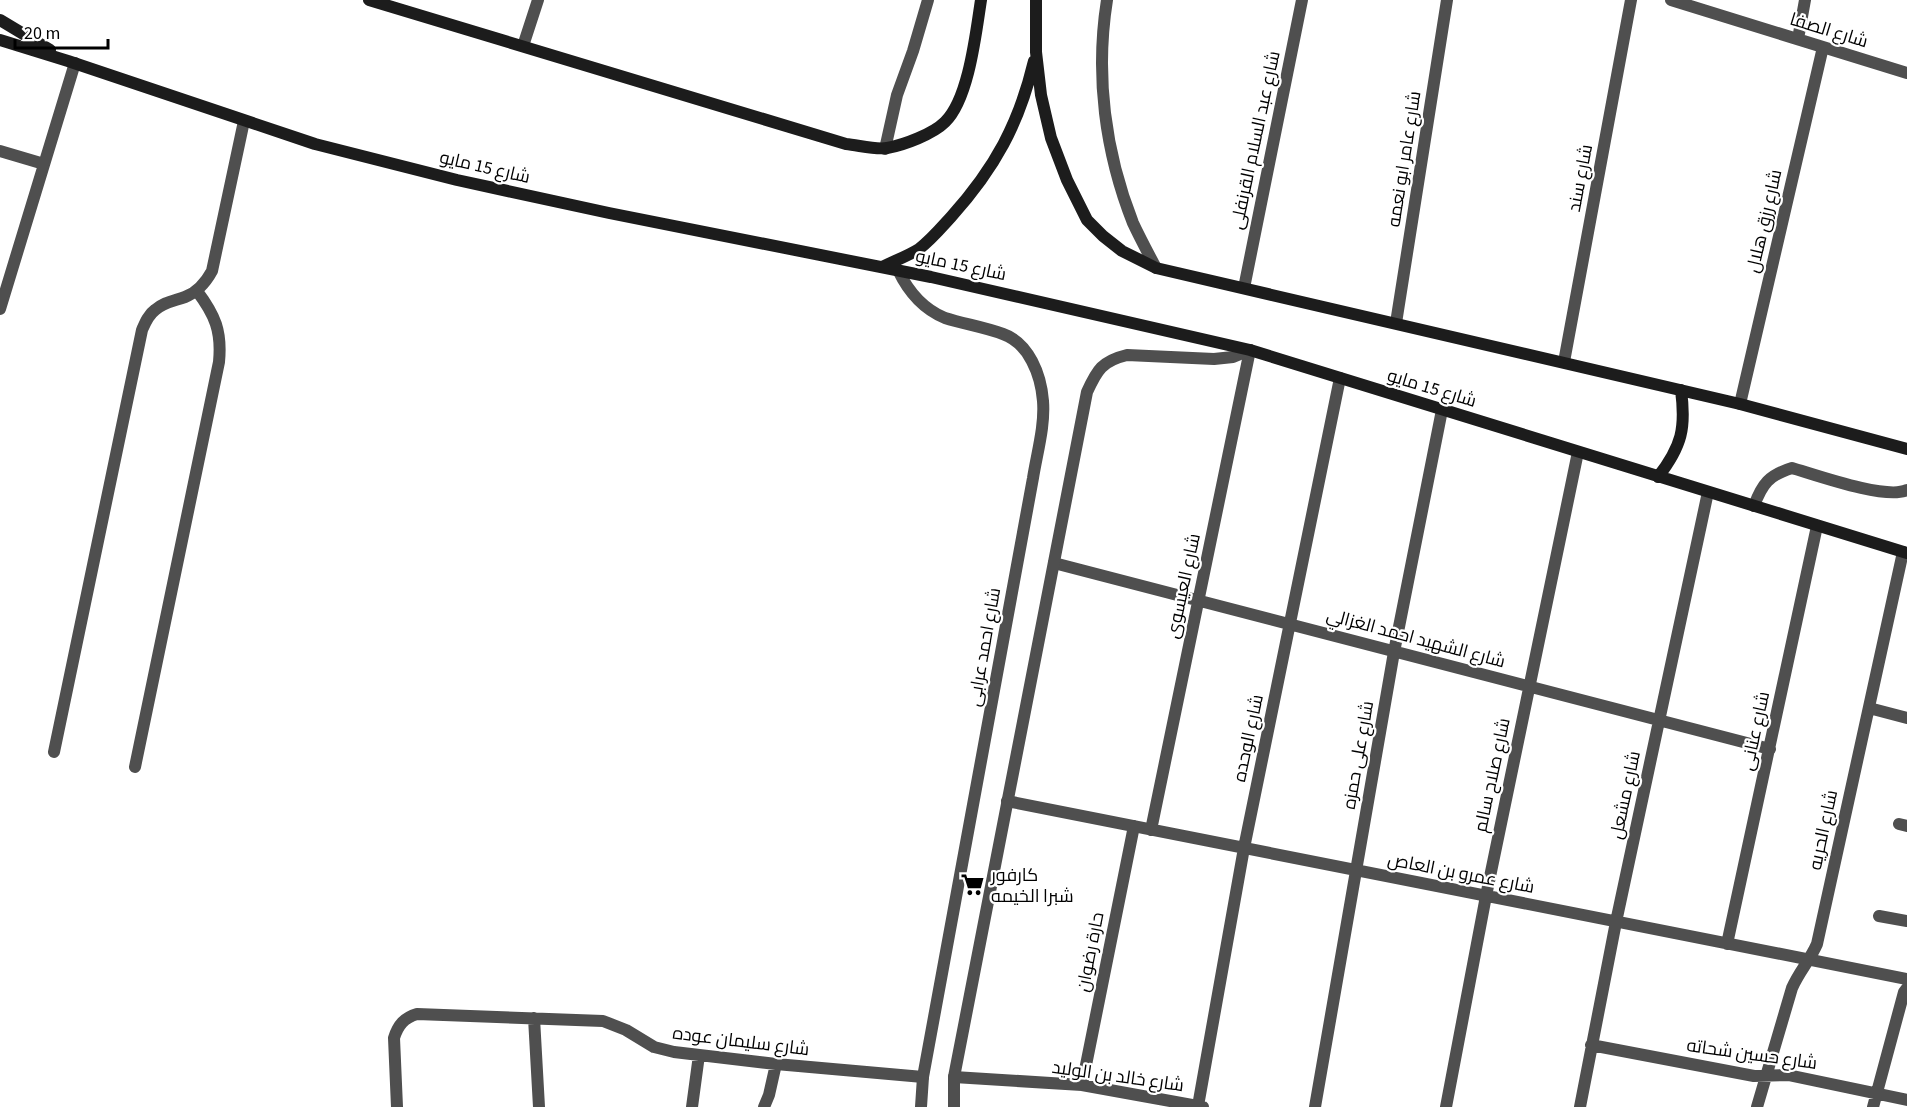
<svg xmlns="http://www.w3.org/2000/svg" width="1907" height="1107" viewBox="0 0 1907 1107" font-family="'Source Sans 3',Cairo,sans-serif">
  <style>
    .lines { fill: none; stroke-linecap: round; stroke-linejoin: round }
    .service { stroke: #4f4f4f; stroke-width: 12 }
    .minor { stroke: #4f4f4f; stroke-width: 12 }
    .tertiary { stroke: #4f4f4f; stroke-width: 12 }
    .secondary { stroke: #1c1c1c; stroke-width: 12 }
    .labels { text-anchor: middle; stroke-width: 4.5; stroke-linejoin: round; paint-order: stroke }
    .street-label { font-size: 18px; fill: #000; stroke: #fff }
    .poi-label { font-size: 18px; fill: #000; stroke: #fff; text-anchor: start }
  </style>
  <rect width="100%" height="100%" fill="#fff"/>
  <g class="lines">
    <!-- service -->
    <path class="service" d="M0 151 44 164
      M0 309 75 63
      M1754 506C1762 484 1769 475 1792 468 1816 475 1886 500 1907 490
      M54 752 142 330C145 323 148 315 155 310 164 302 174 301 185 297 198 292 206 282 212 271L244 121
      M135 767 219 362C222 331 215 315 197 291"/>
    <!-- minor -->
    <path class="minor" d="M1107 0C1095 75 1105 152 1133 223 1140 238 1148 253 1156 268
      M1671 0 1907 73
      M1798 39 1805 0
      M523 46 538 0
      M885 149 897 95 913 51 928 0
      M1244 288 1302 0
      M1396 323 1447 0
      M1564 362 1631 0
      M1740 404 1823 47
      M1054 563 1770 749
      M1869 708 1907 718
      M1007 801 1907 979
      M1899 824 1907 826
      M1151 830 1250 350
      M1879 916 1907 921
      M1727 944 1817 526
      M534 1018 539 1107
      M1591 1045 1754 1076 1788 1075 1907 1100
      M954 1077 1082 1085 1203 1107
      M1082 1085 1134 826
      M1198 1106 1244 848 1340 378
      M397 1107 394 1038C398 1025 404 1018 417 1014L603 1021 626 1030 654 1047 674 1052 776 1064 923 1077
      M692 1107 699 1055
      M764 1107 769 1095 776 1064
      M1315 1107 1394 652 1442 410
      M1446 1107 1486 896 1578 452
      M1580 1107 1616 922 1708 492
      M1757 1107 1792 988C1799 972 1810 960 1817 944L1903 552
      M1873 1107 1904 992 1907 988"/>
    <!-- tertiary -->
    <path class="tertiary" d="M898 270C908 291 923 309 945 318 964 324 984 327 1003 334 1029 343 1041 375 1043 401 1045 426 1037 453 1033 478L923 1077 921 1107
      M954 1107V1077L1087 392C1097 370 1102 361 1127 355L1214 359 1233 357 1250 350"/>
    <!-- secondary -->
    <path class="secondary" d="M369 0 846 144C858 145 875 150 887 148 904 145 933 134 945 122 969 99 976 32 981 0
      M1036 0V52L1041 95 1051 138 1067 180 1087 220 1103 236 1122 251 1156 268 1740 404 1907 449
      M0 20 50 50
      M0 40 68 61 315 144 457 180 609 213 931 277 1250 350 1907 553
      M882 267C894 261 908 256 919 249 931 240 941 228 951 217 995 168 1019 124 1034 61
      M1658 477C1682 446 1686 428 1681 390"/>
  </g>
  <!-- icons -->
  <defs>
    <symbol id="supermarket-bare" viewBox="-9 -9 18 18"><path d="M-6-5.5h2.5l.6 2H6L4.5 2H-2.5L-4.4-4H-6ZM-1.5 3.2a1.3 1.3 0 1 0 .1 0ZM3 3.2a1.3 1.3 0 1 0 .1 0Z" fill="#000" stroke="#fff" stroke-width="2.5" paint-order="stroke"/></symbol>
  </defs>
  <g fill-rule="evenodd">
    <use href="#supermarket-bare" x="956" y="868" width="33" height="33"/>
  </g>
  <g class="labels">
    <!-- street labels -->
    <g class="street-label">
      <text transform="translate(1829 30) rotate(17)" y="6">شارع الصفا</text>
      <text transform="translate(1255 140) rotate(-78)" y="6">شارع عبد السلام القرنفلى</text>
      <text transform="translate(1404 159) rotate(-81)" y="6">شارع عامر ابو نعمه</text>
      <text transform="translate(485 167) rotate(13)" y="6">شارع 15 مايو</text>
      <text transform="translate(1580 178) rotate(-79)" y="6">شارع سند</text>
      <text transform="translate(1764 221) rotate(-77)" y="6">شارع رزق هلال</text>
      <text transform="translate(961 265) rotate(12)" y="6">شارع 15 مايو</text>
      <text transform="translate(1432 388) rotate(17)" y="6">شارع 15 مايو</text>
      <text transform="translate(1183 586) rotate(-78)" y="6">شارع العيسوى</text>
      <text transform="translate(1416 638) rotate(15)" y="6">شارع الشهيد احمد الغزالي</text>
      <text transform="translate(984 647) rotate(-80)" y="6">شارع احمد عرابى</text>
      <text transform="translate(1755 731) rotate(-78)" y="6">شارع عنانى</text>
      <text transform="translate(1248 738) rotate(-78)" y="6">شارع الوحده</text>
      <text transform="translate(1358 755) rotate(-80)" y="6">شارع على حمزه</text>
      <text transform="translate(1492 775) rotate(-78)" y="6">شارع صلاح سالم</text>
      <text transform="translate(1625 795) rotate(-78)" y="6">شارع مشعل</text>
      <text transform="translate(1823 830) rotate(-78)" y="6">شارع الحريه</text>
      <text transform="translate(1461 873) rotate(11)" y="6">شارع عمرو بن العاص</text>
      <text transform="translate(1090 952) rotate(-79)" y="6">حارة رضوان</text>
      <text transform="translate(741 1041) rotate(7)" y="6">شارع سليمان عوده</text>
      <text transform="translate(1752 1054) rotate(8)" y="6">شارع حسين شحاته</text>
      <text transform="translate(1118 1076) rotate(8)" y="6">شارع خالد بن الوليد</text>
    </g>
    <!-- poi labels -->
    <g class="poi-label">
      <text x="991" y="881">كارفور<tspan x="991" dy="21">شبرا الخيمه</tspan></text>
    </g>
  </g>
  <!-- scale -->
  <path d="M15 39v9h93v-9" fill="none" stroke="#000000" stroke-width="3"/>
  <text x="24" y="39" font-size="18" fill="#000000" stroke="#ffffff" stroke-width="4.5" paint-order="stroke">20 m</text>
</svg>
